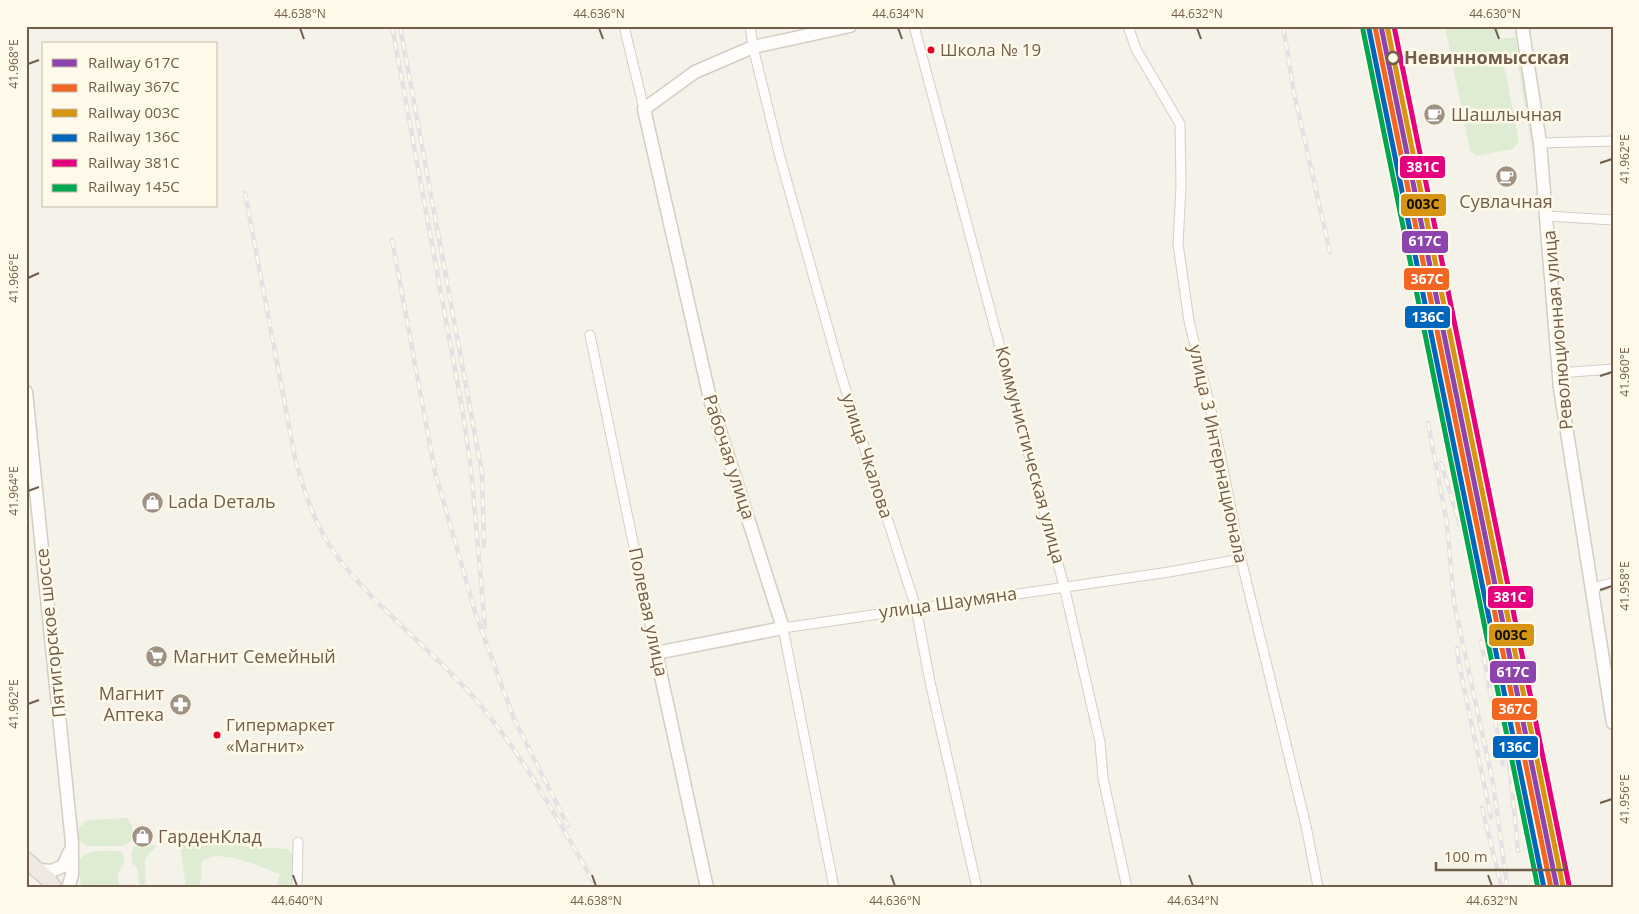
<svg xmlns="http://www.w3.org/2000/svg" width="1639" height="914" viewBox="0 0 1639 914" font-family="'Open Sans',sans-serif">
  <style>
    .green { fill: #deecd4 }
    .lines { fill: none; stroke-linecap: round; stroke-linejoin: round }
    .street-casing { stroke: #d4cec6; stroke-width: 11 }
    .secondary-casing { stroke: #d3cec4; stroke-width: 15 }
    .highway-casing { stroke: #d4cec5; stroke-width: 18 }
    .street { stroke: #fefdfc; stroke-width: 9 }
    .secondary { stroke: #fefdfc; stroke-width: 12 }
    .highway { stroke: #f0e9e3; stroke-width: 15 }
    .rail-casing { stroke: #e4e1e4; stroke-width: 4.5 }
    .rail { stroke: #fef9e8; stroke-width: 2.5; stroke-dasharray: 8; stroke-linecap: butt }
    .rail-1-casing { stroke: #fef9e8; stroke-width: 9 }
    .rail-2-casing { stroke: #fef9e8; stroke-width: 9 }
    .rail-3-casing { stroke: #fef9e8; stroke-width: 9 }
    .rail-4-casing { stroke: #fef9e8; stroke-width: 9 }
    .rail-5-casing { stroke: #fef9e8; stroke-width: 9 }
    .rail-6-casing { stroke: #fef9e8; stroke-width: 9 }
    .rail-1 { stroke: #8e44ad; stroke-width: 5 }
    .rail-2 { stroke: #f26522; stroke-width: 5 }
    .rail-3 { stroke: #d69412; stroke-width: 5 }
    .rail-4 { stroke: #0065bd; stroke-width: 5 }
    .rail-5 { stroke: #e5007d; stroke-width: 5 }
    .rail-6 { stroke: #00a651; stroke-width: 5 }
    .ticks { fill: none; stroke: #725e4a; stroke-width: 2 }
    .bus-dot { fill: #e4002b; stroke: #fef9e8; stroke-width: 2 }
    .stop-dot { fill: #fef9e8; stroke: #725e4a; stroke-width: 2.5 }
    .labels { text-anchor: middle; stroke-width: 5; stroke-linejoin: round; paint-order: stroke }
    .bus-label { font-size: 17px; fill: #725e4a; stroke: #fef9e8; text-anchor: start }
    .stop-label { font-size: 18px; font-weight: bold; fill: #725e4a; stroke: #fef9e8; text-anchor: start }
    .poi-label { font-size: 18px; fill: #725e4a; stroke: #fef9e8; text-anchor: start }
    .street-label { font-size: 18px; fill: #725e4a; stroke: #fef9e8 }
    .line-badge { stroke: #fef9e8; stroke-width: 2 }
    .badge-label { font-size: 14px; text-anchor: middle; font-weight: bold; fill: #fff }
    .pale-badge-label { font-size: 14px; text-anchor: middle; font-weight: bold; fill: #111 }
    .neatline { fill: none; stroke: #725e4a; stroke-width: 2 }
    .ticks-label { font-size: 12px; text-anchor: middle; fill: #725e4a }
  </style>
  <rect width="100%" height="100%" fill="#f5f2e9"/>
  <!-- green -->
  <path class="green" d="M1445 26H1498L1501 39 1515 37 1519 56 1503 60 1519 141 1513 149 1476 156 1470 151Z
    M1521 64 1535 146 1532 148 1518 65Z
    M127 818 132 825 133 840 122 846H86L79 839V827L88 820Z
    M180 842 288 849 294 857 293 888H275L280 874C263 868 216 846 202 862L200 888H186Z
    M141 844 157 845 145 859 146 888H140L137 867 132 863C131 856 131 851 135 845Z
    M121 851C127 859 124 866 118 873L119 888H81L79 860C88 848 107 851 121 851Z"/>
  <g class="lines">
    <defs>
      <path id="street" d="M624 26 644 109
        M750 26 753 47 780 157 842 378 916 608 930 682 977 888
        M914 26 1064 586 1100 742 1103 778 1127 888
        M1128 26 1136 49 1180 124 1181 186 1178 244 1189 321 1213 419 1241 559 1306 826 1318 887
        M1540 143 1613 141
        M1547 216 1613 220
        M590 335 656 653
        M1558 373 1613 369
        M1592 588 1613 583
        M297 888 298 842
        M834 888 783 628 1169 572 1241 559"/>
      <path id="secondary" d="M1522 26 1540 143 1560 388 1613 723
        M26 392 72 843V875L68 888
        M39 870 52 871 63 866 70 851
        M707 888 656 653 783 628 711 403 644 109 695 72 753 47 850 26"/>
      <path id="highway" d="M26 860 48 879 54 888"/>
    </defs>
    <!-- street casing -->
    <use href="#street" class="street-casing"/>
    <!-- secondary casing -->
    <use href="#secondary" class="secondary-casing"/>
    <!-- highway casing -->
    <use href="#highway" class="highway-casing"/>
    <!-- street -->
    <use href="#street" class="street"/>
    <!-- secondary -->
    <use href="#secondary" class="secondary"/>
    <!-- highway -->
    <use href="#highway" class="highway"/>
    <defs>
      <path id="rail" d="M392 26 462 408 471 469 485 627
        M400 26 482 473 484 546
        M1283 26 1294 93 1330 252
        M245 193 295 458C304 491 315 526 336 555 376 609 432 649 476 700 523 755 557 818 593 881
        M392 240 435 472 476 615 514 719 568 826
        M1428 423 1447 523 1454 603 1493 783 1507 885
        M1441 463 1460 525
        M1459 518C1493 625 1508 739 1518 851
        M1481 641 1503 764
        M1457 648 1459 664 1491 817
        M1482 808 1501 885"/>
    </defs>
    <!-- rail casing -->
    <use href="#rail" class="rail-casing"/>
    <!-- rail -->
    <use href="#rail" class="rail"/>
    <defs>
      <path id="rail-1" d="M1381 26 1557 888"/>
      <path id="rail-2" d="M1375 27 1551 888"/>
      <path id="rail-3" d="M1387 26 1563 887"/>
      <path id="rail-4" d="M1369 29 1544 888"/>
      <path id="rail-5" d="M1394 26 1569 885"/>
      <path id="rail-6" d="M1363 30 1538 888"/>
    </defs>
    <!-- rail-1 casing -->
    <use href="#rail-1" class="rail-1-casing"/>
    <!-- rail-2 casing -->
    <use href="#rail-2" class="rail-2-casing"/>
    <!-- rail-3 casing -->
    <use href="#rail-3" class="rail-3-casing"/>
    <!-- rail-4 casing -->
    <use href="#rail-4" class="rail-4-casing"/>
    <!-- rail-5 casing -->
    <use href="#rail-5" class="rail-5-casing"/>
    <!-- rail-6 casing -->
    <use href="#rail-6" class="rail-6-casing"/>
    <!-- rail-1 -->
    <use href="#rail-1" class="rail-1"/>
    <!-- rail-2 -->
    <use href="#rail-2" class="rail-2"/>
    <!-- rail-3 -->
    <use href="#rail-3" class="rail-3"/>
    <!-- rail-4 -->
    <use href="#rail-4" class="rail-4"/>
    <!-- rail-5 -->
    <use href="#rail-5" class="rail-5"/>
    <!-- rail-6 -->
    <use href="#rail-6" class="rail-6"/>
  </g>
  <!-- ticks -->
  <path class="ticks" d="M300 28 304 39M599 28 603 39M898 28 902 39M1197 28 1201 39M1495 28 1499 39M28 64 39 60M1600 163 1612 159M28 278 39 273M1600 376 1612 372M28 491 39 487M1600 590 1612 586M28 704 39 700M1600 803 1612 799M293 875 297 886M592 875 596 886M891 875 895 886M1189 875 1193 886M1488 875 1492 886"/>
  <!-- icons -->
  <defs>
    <symbol id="cafe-disc" viewBox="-11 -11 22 22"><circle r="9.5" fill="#a09282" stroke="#fef9e8"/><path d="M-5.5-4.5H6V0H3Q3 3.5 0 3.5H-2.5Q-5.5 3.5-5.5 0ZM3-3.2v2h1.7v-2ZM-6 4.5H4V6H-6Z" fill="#fff"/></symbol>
    <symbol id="shop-disc" viewBox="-11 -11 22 22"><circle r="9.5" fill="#a09282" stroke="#fef9e8"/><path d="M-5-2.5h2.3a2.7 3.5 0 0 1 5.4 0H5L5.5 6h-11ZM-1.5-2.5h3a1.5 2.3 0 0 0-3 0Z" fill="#fff"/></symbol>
    <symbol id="supermarket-disc" viewBox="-11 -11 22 22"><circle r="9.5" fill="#a09282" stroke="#fef9e8"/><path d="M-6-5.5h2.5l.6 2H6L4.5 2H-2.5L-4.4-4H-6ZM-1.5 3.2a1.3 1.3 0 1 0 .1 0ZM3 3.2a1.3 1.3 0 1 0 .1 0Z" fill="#fff"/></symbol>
    <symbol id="pharmacy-disc" viewBox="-11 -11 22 22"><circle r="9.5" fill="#a09282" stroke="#fef9e8"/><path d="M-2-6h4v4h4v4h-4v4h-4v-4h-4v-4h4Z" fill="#fff"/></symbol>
  </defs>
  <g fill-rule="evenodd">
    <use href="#cafe-disc" x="1422" y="102" width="25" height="25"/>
    <use href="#cafe-disc" x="1494" y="164" width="25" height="25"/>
    <use href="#shop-disc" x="140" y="490" width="25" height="25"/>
    <use href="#supermarket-disc" x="144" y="644" width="25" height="25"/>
    <use href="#pharmacy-disc" x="168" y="692" width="25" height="25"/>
    <use href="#shop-disc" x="130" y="824" width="25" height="25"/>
  </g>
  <!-- markers -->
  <g class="bus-dot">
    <circle cx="931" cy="50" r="4.5"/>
    <circle cx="217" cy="735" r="4.5"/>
  </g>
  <circle class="stop-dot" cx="1393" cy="58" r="6"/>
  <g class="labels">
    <!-- bus labels -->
    <g class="bus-label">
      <text x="940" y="56">Школа № 19</text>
      <text x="226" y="731">Гипермаркет<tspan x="226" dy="21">«Магнит»</tspan></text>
    </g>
    <!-- stop labels -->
    <g class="stop-label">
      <text x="1404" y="64">Невинномысская</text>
    </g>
    <!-- poi labels -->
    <g class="poi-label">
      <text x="1451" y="121">Шашлычная</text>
      <text x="1506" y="208" text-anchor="middle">Сувлачная</text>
      <text x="168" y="508">Lada Dеталь</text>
      <text x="173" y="663">Магнит Семейный</text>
      <text x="164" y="700" text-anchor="end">Магнит<tspan x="164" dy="21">Аптека</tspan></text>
      <text x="158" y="843">ГарденКлад</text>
    </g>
    <!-- street labels -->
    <g class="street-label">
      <text transform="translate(1558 330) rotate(-95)" y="6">Революционная улица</text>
      <text transform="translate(1218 454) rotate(78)" y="6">улица 3 Интернационала</text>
      <text transform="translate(1030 455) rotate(75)" y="6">Коммунистическая улица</text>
      <text transform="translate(867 456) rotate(72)" y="6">улица Чкалова</text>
      <text transform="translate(729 457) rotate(72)" y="6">Рабочая улица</text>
      <text transform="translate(948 603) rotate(-8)" y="6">улица Шаумяна</text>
      <text transform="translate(648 612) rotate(78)" y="6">Полевая улица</text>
      <text transform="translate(51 633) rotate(-96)" y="6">Пятигорское шоссе</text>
    </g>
  </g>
  <g class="line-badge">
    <rect x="1399" y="155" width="47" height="24" rx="5" fill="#e5007d"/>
    <rect x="1400" y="193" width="47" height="24" rx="5" fill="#d69412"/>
    <rect x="1401" y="230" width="48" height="24" rx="5" fill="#8e44ad"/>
    <rect x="1403" y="267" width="47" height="24" rx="5" fill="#f26522"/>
    <rect x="1404" y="305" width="47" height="24" rx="5" fill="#0065bd"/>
    <rect x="1487" y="585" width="47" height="24" rx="5" fill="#e5007d"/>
    <rect x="1488" y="623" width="47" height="24" rx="5" fill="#d69412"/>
    <rect x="1489" y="660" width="48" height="24" rx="5" fill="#8e44ad"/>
    <rect x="1491" y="697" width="47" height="24" rx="5" fill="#f26522"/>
    <rect x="1492" y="735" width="47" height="24" rx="5" fill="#0065bd"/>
  </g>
  <g class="badge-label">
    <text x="1423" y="172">381С</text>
    <text x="1425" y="246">617C</text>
    <text x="1427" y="284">367С</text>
    <text x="1428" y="322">136С</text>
    <text x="1510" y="602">381С</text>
    <text x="1513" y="677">617C</text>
    <text x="1515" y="714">367С</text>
    <text x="1515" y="752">136С</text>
  </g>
  <g class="pale-badge-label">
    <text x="1423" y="209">003С</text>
    <text x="1511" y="640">003С</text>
  </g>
  <!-- border -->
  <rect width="1639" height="914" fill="none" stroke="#fef9e8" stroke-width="55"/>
  <!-- legend -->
  <rect x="42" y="42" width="175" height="165" fill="#fef9e8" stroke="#c6bba9"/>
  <rect x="52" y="59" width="25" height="8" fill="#8e44ad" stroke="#c6bba9"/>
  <text x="88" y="68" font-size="15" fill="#725e4a">Railway 617C</text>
  <rect x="52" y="84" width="25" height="8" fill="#f26522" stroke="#c6bba9"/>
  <text x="88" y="92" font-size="15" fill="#725e4a">Railway 367С</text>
  <rect x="52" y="109" width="25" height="8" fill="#d69412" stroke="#c6bba9"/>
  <text x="88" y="118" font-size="15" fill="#725e4a">Railway 003С</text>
  <rect x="52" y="134" width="25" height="8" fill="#0065bd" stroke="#c6bba9"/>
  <text x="88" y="142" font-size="15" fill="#725e4a">Railway 136С</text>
  <rect x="52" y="159" width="25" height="8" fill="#e5007d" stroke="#c6bba9"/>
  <text x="88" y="168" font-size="15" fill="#725e4a">Railway 381С</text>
  <rect x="52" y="184" width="25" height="8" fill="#00a651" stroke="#c6bba9"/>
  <text x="88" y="192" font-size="15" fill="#725e4a">Railway 145С</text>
  <!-- scale -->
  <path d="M1436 862v8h128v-8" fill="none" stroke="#725e4a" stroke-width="2.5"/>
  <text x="1444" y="862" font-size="15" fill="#725e4a" stroke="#fef9e8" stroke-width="4" paint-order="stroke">100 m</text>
  <rect x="28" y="28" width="1584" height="858" class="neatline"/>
  <g class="ticks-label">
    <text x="300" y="18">44.638°N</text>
    <text x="599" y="18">44.636°N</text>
    <text x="898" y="18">44.634°N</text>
    <text x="1197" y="18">44.632°N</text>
    <text x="1495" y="18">44.630°N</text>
    <text transform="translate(14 64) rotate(-90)" y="4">41.968°E</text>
    <text transform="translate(1625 159) rotate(-90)" y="4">41.962°E</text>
    <text transform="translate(14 278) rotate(-90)" y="4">41.966°E</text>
    <text transform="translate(1625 372) rotate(-90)" y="4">41.960°E</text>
    <text transform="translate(14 491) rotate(-90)" y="4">41.964°E</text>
    <text transform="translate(1625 586) rotate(-90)" y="4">41.958°E</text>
    <text transform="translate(14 704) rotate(-90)" y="4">41.962°E</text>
    <text transform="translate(1625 799) rotate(-90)" y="4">41.956°E</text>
    <text x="297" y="905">44.640°N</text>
    <text x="596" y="905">44.638°N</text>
    <text x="895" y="905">44.636°N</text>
    <text x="1193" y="905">44.634°N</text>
    <text x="1492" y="905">44.632°N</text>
  </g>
</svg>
